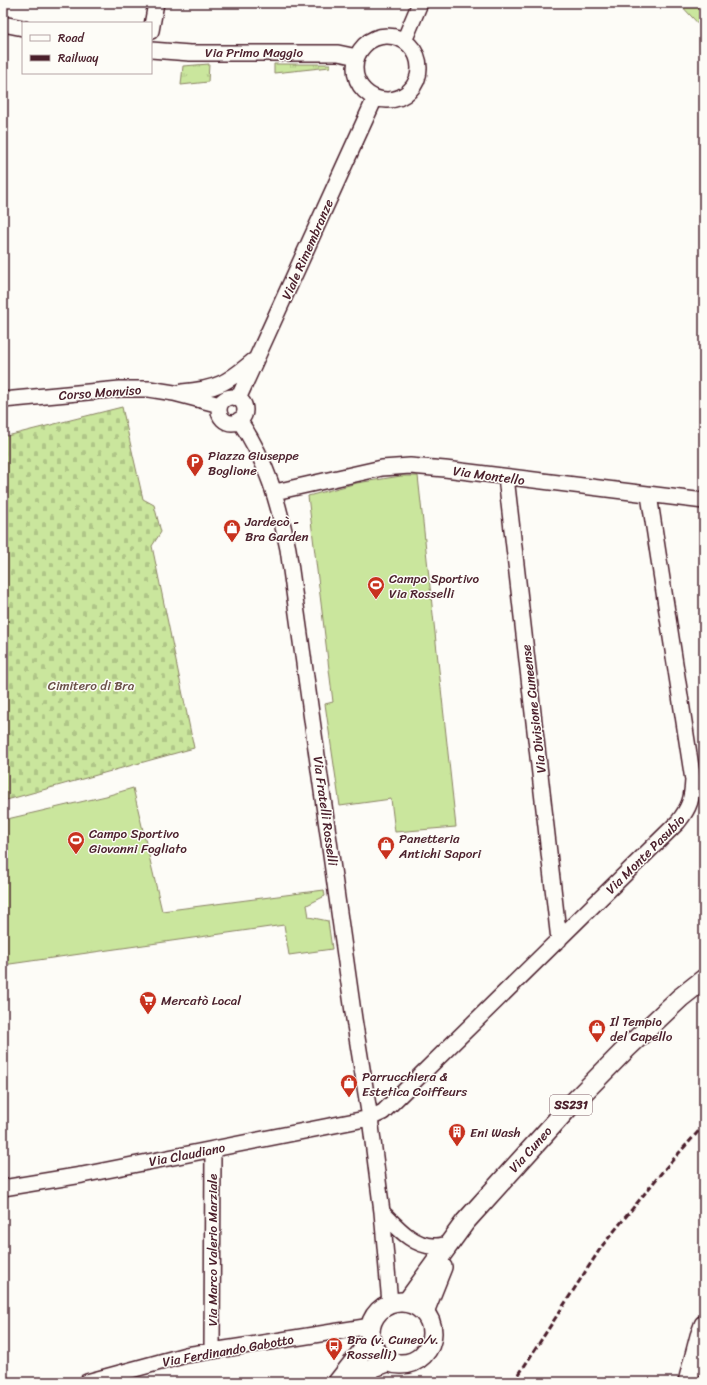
<svg xmlns="http://www.w3.org/2000/svg" width="707" height="1385" viewBox="0 0 707 1385" font-family="Sriracha,sans-serif">
  <style>
    .grass { fill: url(#grass-tufts); stroke: #8a8264 }
    .cemetery { fill: url(#cemetery-stones); stroke: #8a8264 }
    .garden { fill: #cae69d; stroke: #8a8264 }
    .lines { fill: none; stroke-linecap: round; stroke-linejoin: round }
    .minor-casing { stroke: #4a1f2b; stroke-width: 18 }
    .major-casing { stroke: #4a1f2b; stroke-width: 22 }
    .minor { stroke: #fdfcf7; stroke-width: 15 }
    .major { stroke: #fdfcf7; stroke-width: 19 }
    .rail { stroke: #4a1f2b; stroke-width: 3; stroke-dasharray: 6 3; stroke-linecap: butt }
    .labels { text-anchor: middle; stroke-width: 3; stroke-linejoin: round; paint-order: stroke }
    .shield { fill: #fdfcf7; stroke: #806168; stroke-width: 1 }
    .shield-label { font-size: 12px; font-weight: bold; fill: #4a1f2b }
    .street-label { font-size: 13px; fill: #4a1f2b; stroke: #fdfcf7 }
    .poi-label { font-size: 13px; fill: #4a1f2b; stroke: #fdfcf7; text-anchor: start }
    .park-label { font-size: 13px; fill: #6a5148; stroke: #fdfcf7 }
  </style>
  <defs>
    <pattern id="grass-tufts" width="24" height="20" patternUnits="userSpaceOnUse"><rect width="24" height="20" fill="#cae69d"/><path d="M3 7l-1-3M5 7V3M7 7l1-3M15 17l-1-3M17 17v-4M19 17l1-3" fill="none" stroke="#afc587"/></pattern>
    <pattern id="cemetery-stones" width="16" height="16" patternUnits="userSpaceOnUse"><rect width="16" height="16" fill="#cae69d"/><path d="M2 7V4a2 2 0 0 1 4 0v3zM10 15v-3a2 2 0 0 1 4 0v3z" fill="#afc587"/></pattern>
  </defs>
  <rect width="100%" height="100%" fill="#fdfcf7"/>
  <filter id="ink" filterUnits="userSpaceOnUse"><feTurbulence type="fractalNoise" baseFrequency=".025" numOctaves="2"/><feDisplacementMap in="SourceGraphic" scale="8" xChannelSelector="R" yChannelSelector="G"/><feConvolveMatrix kernelMatrix="1 2 1 2 8 2 1 2 1" color-interpolation-filters="sRGB"/></filter>
  <g filter="url(#ink)">
    <!-- grass -->
    <path class="grass" d="M209 64 208 82 181 85 183 66Z
      M274 64H330V67L274 73Z"/>
    <!-- cemetery -->
    <path class="cemetery" d="M122 407 143 499 154 505 161 532 152 546 194 748 3 801V437Z"/>
    <!-- garden -->
    <path class="garden" d="M679 3H704V30Z
      M401 476H418L456 827 395 832 391 799 340 806 325 704 333 702 308 496 357 483Z
      M133 788 162 911 324 890 325 896 307 905 309 917 328 921 332 949 289 955 284 925 3 965V820L106 796Z"/>
    <g class="lines">
      <defs>
        <path id="minor" d="M3 24 23 28
          M151 31 156 3
          M355 68a32 32 0 1 1 64 0a32 32 0 1 1-64 0Z
          M404 41 420 3
          M151 50 190 53H338L357 57
          M182 392C217 389 227 383 253 361
          M219 410a13 13 0 1 1 26 0a13 13 0 1 1-26 0Z
          M238 399 375 98
          M3 400 120 389H149L174 393 220 405
          M239 420C267 461 278 501 288 549L354 1019 370 1118 382 1212 390 1303
          M506 477 559 940
          M275 492 382 468 410 466 445 469 704 501
          M3 1188 82 1175 370 1118 383 1112 678 822C690 807 692 799 693 780L649 495
          M382 1212C396 1226 414 1248 436 1246 441 1246 446 1244 451 1244
          M212 1350 213 1149
          M87 1382 186 1355 371 1326"/>
        <path id="major" d="M407 1302 465 1222 569 1107 627 1048 680 998 704 979
          M370 1333a31 31 0 1 1 62 0a31 31 0 1 1-62 0Z
          M424 1312 442 1267
          M338 1382 371 1340
          M355 1382 374 1367 390 1361
          M688 1382 700 1336 704 1325"/>
      </defs>
      <!-- minor casing -->
      <use href="#minor" class="minor-casing"/>
      <!-- major casing -->
      <use href="#major" class="major-casing"/>
      <!-- minor -->
      <use href="#minor" class="minor"/>
      <!-- major -->
      <use href="#major" class="major"/>
      <!-- rail -->
      <path class="rail" d="M514 1382 602 1246 663 1171 704 1125"/>
    </g>
  </g>
  <!-- icons -->
  <defs>
    <symbol id="parking-pin" viewBox="-11 -11 22 30"><path d="M0 17L-7.5 6A9.5 9.5 0 1 1 7.5 6Z" fill="#c8321e" stroke="#fdfcf7"/><path d="M-3.5-5.5H1a3.5 3.5 0 0 1 0 7H-1V5.5H-3.5ZM-1-3.4V-.6H.8a1.4 1.4 0 0 0 0-2.8Z" fill="#fff"/></symbol>
    <symbol id="shop-pin" viewBox="-11 -11 22 30"><path d="M0 17L-7.5 6A9.5 9.5 0 1 1 7.5 6Z" fill="#c8321e" stroke="#fdfcf7"/><path d="M-5-2.5h2.3a2.7 3.5 0 0 1 5.4 0H5L5.5 6h-11ZM-1.5-2.5h3a1.5 2.3 0 0 0-3 0Z" fill="#fff"/></symbol>
    <symbol id="stadium-pin" viewBox="-11 -11 22 30"><path d="M0 17L-7.5 6A9.5 9.5 0 1 1 7.5 6Z" fill="#c8321e" stroke="#fdfcf7"/><path d="M0-5a6.5 5 0 1 0 0 10a6.5 5 0 1 0 0-10ZM-3.5-1.8h7v3.6h-7Z" fill="#fff"/></symbol>
    <symbol id="supermarket-pin" viewBox="-11 -11 22 30"><path d="M0 17L-7.5 6A9.5 9.5 0 1 1 7.5 6Z" fill="#c8321e" stroke="#fdfcf7"/><path d="M-6-5.5h2.5l.6 2H6L4.5 2H-2.5L-4.4-4H-6ZM-1.5 3.2a1.3 1.3 0 1 0 .1 0ZM3 3.2a1.3 1.3 0 1 0 .1 0Z" fill="#fff"/></symbol>
    <symbol id="building-pin" viewBox="-11 -11 22 30"><path d="M0 17L-7.5 6A9.5 9.5 0 1 1 7.5 6Z" fill="#c8321e" stroke="#fdfcf7"/><path d="M-4-6H4V6H1V3H-1V6H-4ZM-2.5-4.3h1.7v1.8h-1.7ZM.8-4.3h1.7v1.8H.8ZM-2.5-1h1.7V.8h-1.7ZM.8-1h1.7V.8H.8Z" fill="#fff"/></symbol>
    <symbol id="bus-pin" viewBox="-11 -11 22 30"><path d="M0 17L-7.5 6A9.5 9.5 0 1 1 7.5 6Z" fill="#c8321e" stroke="#fdfcf7"/><path d="M-5-6H5V4H4V6H2V4H-2V6H-4V4H-5ZM-3.5-4V0h7V-4ZM-3.5 1.2v1.5H-2V1.2ZM2 1.2v1.5H3.5V1.2Z" fill="#fff"/></symbol>
  </defs>
  <g fill-rule="evenodd">
    <use href="#parking-pin" x="185" y="452" width="20" height="27"/>
    <use href="#shop-pin" x="222" y="518" width="20" height="27"/>
    <use href="#stadium-pin" x="366" y="575" width="20" height="27"/>
    <use href="#stadium-pin" x="66" y="830" width="20" height="27"/>
    <use href="#shop-pin" x="376" y="835" width="20" height="27"/>
    <use href="#supermarket-pin" x="138" y="990" width="20" height="27"/>
    <use href="#shop-pin" x="587" y="1018" width="20" height="27"/>
    <use href="#shop-pin" x="339" y="1073" width="20" height="27"/>
    <use href="#building-pin" x="447" y="1122" width="20" height="27"/>
    <use href="#bus-pin" x="324" y="1336" width="20" height="27"/>
  </g>
  <g class="labels">
    <!-- shield labels -->
    <rect class="shield" x="550" y="1095" width="42" height="20" rx="3"/>
    <g class="shield-label">
      <text x="571" y="1109">SS231</text>
    </g>
    <!-- street labels -->
    <g class="street-label">
      <text x="254" y="57">Via Primo Maggio</text>
      <text transform="translate(307 249) rotate(-66)" y="5">Viale Rimembranze</text>
      <text transform="translate(100 392) rotate(-4)" y="5">Corso Monviso</text>
      <text transform="translate(489 475) rotate(8)" y="5">Via Montello</text>
      <text transform="translate(533 709) rotate(-97)" y="5">Via Divisione Cuneense</text>
      <text transform="translate(326 811) rotate(82)" y="5">Via Fratelli Rosselli</text>
      <text transform="translate(645 854) rotate(-45)" y="5">Via Monte Pasubio</text>
      <text transform="translate(530 1149) rotate(-48)" y="5">Via Cuneo</text>
      <text transform="translate(187 1154) rotate(-11)" y="5">Via Claudiano</text>
      <text transform="translate(212 1250) rotate(-90)" y="5">Via Marco Valerio Marziale</text>
      <text transform="translate(228 1350) rotate(-10)" y="5">Via Ferdinando Gabotto</text>
    </g>
    <!-- poi labels -->
    <g class="poi-label">
      <text x="208" y="460">Piazza Giuseppe<tspan x="208" dy="15">Boglione</tspan></text>
      <text x="245" y="526">Jardecò -<tspan x="245" dy="15">Bra Garden</tspan></text>
      <text x="389" y="583">Campo Sportivo<tspan x="389" dy="15">Via Rosselli</tspan></text>
      <text x="89" y="838">Campo Sportivo<tspan x="89" dy="15">Giovanni Fogliato</tspan></text>
      <text x="399" y="843">Panetteria<tspan x="399" dy="15">Antichi Sapori</tspan></text>
      <text x="161" y="1005">Mercatò Local</text>
      <text x="610" y="1026">Il Tempio<tspan x="610" dy="15">del Capello</tspan></text>
      <text x="362" y="1081">Parrucchiera &amp;<tspan x="362" dy="15">Estetica Coiffeurs</tspan></text>
      <text x="470" y="1137">Eni Wash</text>
      <text x="347" y="1344">Bra (v. Cuneo/v.<tspan x="347" dy="15">Rosselli)</tspan></text>
    </g>
    <!-- park labels -->
    <g class="park-label">
      <text x="91" y="690">Cimitero di Bra</text>
    </g>
  </g>
  <!-- margin -->
  <rect width="707" height="1385" fill="none" stroke="#fdfcf7" stroke-width="16"/>
  <rect x="8" y="8" width="691" height="1369" fill="none" stroke="#4a1f2b" stroke-width="1.5" filter="url(#ink)"/>
  <!-- legend -->
  <rect x="22" y="22" width="130" height="52" fill="#fdfcf7" stroke="#b5a4a5"/>
  <rect x="30" y="35" width="20" height="6" fill="#fdfcf7" stroke="#b5a4a5"/>
  <text x="58" y="42" font-size="12" fill="#4a1f2b">Road</text>
  <rect x="30" y="55" width="20" height="6" fill="#4a1f2b" stroke="#b5a4a5"/>
  <text x="58" y="62" font-size="12" fill="#4a1f2b">Railway</text>
</svg>
